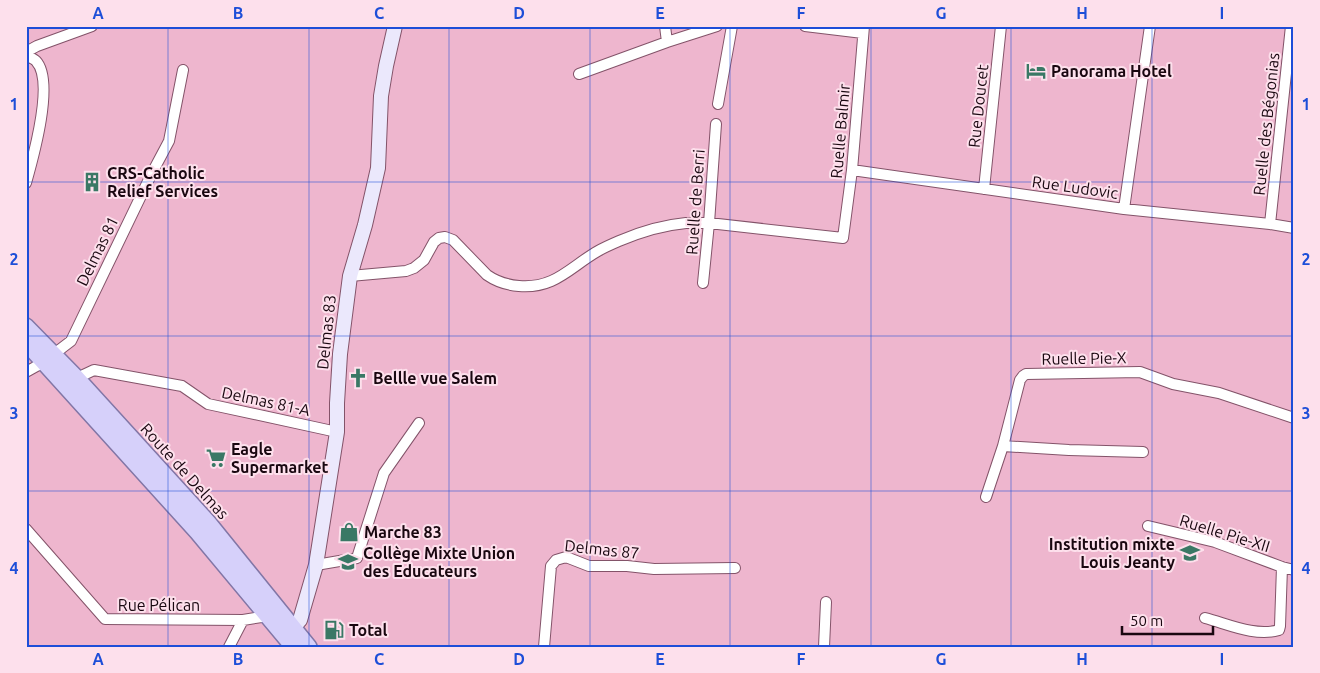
<svg xmlns="http://www.w3.org/2000/svg" width="1320" height="673" viewBox="0 0 1320 673" font-family="Ubuntu,sans-serif">
  <style>
    .lines { fill: none; stroke-linecap: round; stroke-linejoin: round }
    .street-casing { stroke: #835369; stroke-width: 12 }
    .secondary-casing { stroke: #835369; stroke-width: 16 }
    .primary-casing { stroke: #8276a6; stroke-width: 18 }
    .street { stroke: #fff; stroke-width: 10 }
    .secondary { stroke: #ebe8fc; stroke-width: 14 }
    .primary { stroke: #d6d0fa; stroke-width: 15 }
    .grid { fill: none; stroke: #1d4ed8; stroke-width: 1; stroke-opacity: 0.55 }
    .labels { text-anchor: middle; stroke-width: 4; stroke-linejoin: round; paint-order: stroke }
    .poi-label { font-size: 16px; font-weight: bold; fill: #190710; stroke: #fde0ec; text-anchor: start }
    .street-label { font-size: 16px; fill: #190710; stroke: #fde0ec }
    .neatline { fill: none; stroke: #1d4ed8; stroke-width: 2 }
    .grid-label { font-size: 16px; text-anchor: middle; font-weight: bold; fill: #1d4ed8 }
  </style>
  <rect width="100%" height="100%" fill="#eeb6ce"/>
  <g class="lines">
    <defs>
      <path id="street" d="M665 26 667 42
        M805 26 863 33
        M26 52 37 46 92 26
        M26 55C29 57 34 59 36 61 55 81 33 158 26 183
        M579 74 667 42 717 26
        M718 104 732 26
        M852 170 1124 209 1270 224 1294 228
        M984 189 1001 26
        M1124 209 1150 26
        M1270 224 1291 26
        M350 276 406 271 414 268 424 260 434 242 439 238 445 237 453 240 487 275C497 282 507 285 519 286 555 289 570 267 598 251 605 247 612 244 619 241 640 232 664 225 686 223 694 223 702 223 709 223L843 238 852 170 864 26
        M703 283 709 223 716 124
        M54 354 71 341 152 173 169 141 183 70
        M26 372 44 362
        M77 378 94 370 182 386 208 404 337 432
        M1143 452 1069 450 1003 446 1020 380 1023 376 1026 374 1140 372 1173 384 1219 393 1294 418
        M986 497 1003 446
        M1148 526 1215 542 1282 567 1294 570
        M26 529 105 619 243 620
        M316 565 357 558 384 473 419 423
        M1205 618C1228 624 1255 637 1279 630L1280 626 1282 567
        M229 647 243 620 268 616
        M544 647 551 566 556 560 566 557 589 566H627L654 569 735 568
        M824 647 826 602"/>
      <path id="secondary" d="M287 634 300 620 316 565 337 432V403L340 354 350 276 365 225 378 168 381 96 386 66 395 26"/>
      <path id="primary" d="M26 326 77 378 208 522 309 647
        M26 343 197 532 293 647"/>
    </defs>
    <!-- street casing -->
    <use href="#street" class="street-casing"/>
    <!-- secondary casing -->
    <use href="#secondary" class="secondary-casing"/>
    <!-- primary casing -->
    <use href="#primary" class="primary-casing"/>
    <!-- street -->
    <use href="#street" class="street"/>
    <!-- secondary -->
    <use href="#secondary" class="secondary"/>
    <!-- primary -->
    <use href="#primary" class="primary"/>
  </g>
  <!-- grid -->
  <path class="grid" d="M168 26V647M309 26V647M449 26V647M590 26V647M730 26V647M871 26V647M1011 26V647M1152 26V647M26 182H1294M26 336H1294M26 491H1294"/>
  <!-- icons -->
  <defs>
    <symbol id="hotel-bare" viewBox="-9 -9 18 18"><path d="M-6-4.5h1.5V1H6V5H4.5V3h-9V5H-6ZM-4 0a1.8 1.8 0 1 1 3.6 0ZM.5 0V-2.5h3Q6-2.5 6 0Z" fill="#3a7865" stroke="#fde0ec" stroke-width="2.5" paint-order="stroke"/></symbol>
    <symbol id="building-bare" viewBox="-9 -9 18 18"><path d="M-4-6H4V6H1V3H-1V6H-4ZM-2.5-4.3h1.7v1.8h-1.7ZM.8-4.3h1.7v1.8H.8ZM-2.5-1h1.7V.8h-1.7ZM.8-1h1.7V.8H.8Z" fill="#3a7865" stroke="#fde0ec" stroke-width="2.5" paint-order="stroke"/></symbol>
    <symbol id="church-bare" viewBox="-9 -9 18 18"><path d="M-1.2-6h2.4v3.5h3.3v2.4h-3.3V6h-2.4V-.1h-3.3v-2.4h3.3Z" fill="#3a7865" stroke="#fde0ec" stroke-width="2.5" paint-order="stroke"/></symbol>
    <symbol id="supermarket-bare" viewBox="-9 -9 18 18"><path d="M-6-5.5h2.5l.6 2H6L4.5 2H-2.5L-4.4-4H-6ZM-1.5 3.2a1.3 1.3 0 1 0 .1 0ZM3 3.2a1.3 1.3 0 1 0 .1 0Z" fill="#3a7865" stroke="#fde0ec" stroke-width="2.5" paint-order="stroke"/></symbol>
    <symbol id="shop-bare" viewBox="-9 -9 18 18"><path d="M-5-2.5h2.3a2.7 3.5 0 0 1 5.4 0H5L5.5 6h-11ZM-1.5-2.5h3a1.5 2.3 0 0 0-3 0Z" fill="#3a7865" stroke="#fde0ec" stroke-width="2.5" paint-order="stroke"/></symbol>
    <symbol id="school-bare" viewBox="-9 -9 18 18"><path d="M0-5L7-2L0 1L-7-2ZM-4 1L0 2.5L4 1V4Q0 6-4 4Z" fill="#3a7865" stroke="#fde0ec" stroke-width="2.5" paint-order="stroke"/></symbol>
    <symbol id="fuel-bare" viewBox="-9 -9 18 18"><path d="M-5.5-6h7V0h2V4h1.3V-2.5L3-4.5l.8-.8L6-3V5H2.5V1h-1V6h-7ZM-4.2-4.7v3.2H.2V-4.7Z" fill="#3a7865" stroke="#fde0ec" stroke-width="2.5" paint-order="stroke"/></symbol>
  </defs>
  <g fill-rule="evenodd">
    <use href="#hotel-bare" x="1022" y="57" width="28" height="28"/>
    <use href="#building-bare" x="78" y="168" width="28" height="28"/>
    <use href="#church-bare" x="344" y="364" width="28" height="28"/>
    <use href="#supermarket-bare" x="202" y="444" width="28" height="28"/>
    <use href="#shop-bare" x="335" y="518" width="28" height="28"/>
    <use href="#school-bare" x="1176" y="539" width="28" height="28"/>
    <use href="#school-bare" x="334" y="548" width="28" height="28"/>
    <use href="#fuel-bare" x="320" y="616" width="28" height="28"/>
  </g>
  <g class="labels">
    <!-- poi labels -->
    <g class="poi-label">
      <text x="1051" y="77">Panorama Hotel</text>
      <text x="107" y="179">CRS-Catholic<tspan x="107" dy="18">Relief Services</tspan></text>
      <text x="373" y="384">Bellle vue Salem</text>
      <text x="231" y="455">Eagle<tspan x="231" dy="18">Supermarket</tspan></text>
      <text x="364" y="538">Marche 83</text>
      <text x="1175" y="550" text-anchor="end">Institution mixte<tspan x="1175" dy="18">Louis Jeanty</tspan></text>
      <text x="363" y="559">Collège Mixte Union<tspan x="363" dy="18">des Educateurs</tspan></text>
      <text x="349" y="636">Total</text>
    </g>
    <!-- street labels -->
    <g class="street-label">
      <text transform="translate(978 106) rotate(-84)" y="6">Rue Doucet</text>
      <text transform="translate(1266 124) rotate(-84)" y="6">Ruelle des Bégonias</text>
      <text transform="translate(840 131) rotate(-85)" y="6">Ruelle Balmir</text>
      <text transform="translate(1075 187) rotate(8)" y="6">Rue Ludovic</text>
      <text transform="translate(695 202) rotate(-86)" y="6">Ruelle de Berri</text>
      <text transform="translate(97 251) rotate(-64)" y="6">Delmas 81</text>
      <text transform="translate(326 332) rotate(-84)" y="6">Delmas 83</text>
      <text transform="translate(1084 358) rotate(-1)" y="6">Ruelle Pie-X</text>
      <text transform="translate(266 401) rotate(12)" y="6">Delmas 81-A</text>
      <text transform="translate(185 471) rotate(48)" y="6">Route de Delmas</text>
      <text transform="translate(1225 533) rotate(17)" y="6">Ruelle Pie-XII</text>
      <text transform="translate(602 549) rotate(6)" y="6">Delmas 87</text>
      <text x="159" y="611">Rue Pélican</text>
    </g>
  </g>
  <!-- border -->
  <rect width="1320" height="673" fill="none" stroke="#fde0ec" stroke-width="55"/>
  <!-- scale -->
  <path d="M1122 626v8h91v-8" fill="none" stroke="#190710" stroke-width="2.5"/>
  <text x="1130" y="626" font-size="15" fill="#190710" stroke="#fde0ec" stroke-width="4" paint-order="stroke">50 m</text>
  <rect x="28" y="28" width="1264" height="618" class="neatline"/>
  <g class="grid-label">
    <text x="98" y="19">A</text>
    <text x="238" y="19">B</text>
    <text x="379" y="19">C</text>
    <text x="519" y="19">D</text>
    <text x="660" y="19">E</text>
    <text x="801" y="19">F</text>
    <text x="941" y="19">G</text>
    <text x="1082" y="19">H</text>
    <text x="1222" y="19">I</text>
    <text x="14" y="110">1</text>
    <text x="1306" y="110">1</text>
    <text x="14" y="265">2</text>
    <text x="1306" y="265">2</text>
    <text x="14" y="419">3</text>
    <text x="1306" y="419">3</text>
    <text x="14" y="574">4</text>
    <text x="1306" y="574">4</text>
    <text x="98" y="665">A</text>
    <text x="238" y="665">B</text>
    <text x="379" y="665">C</text>
    <text x="519" y="665">D</text>
    <text x="660" y="665">E</text>
    <text x="801" y="665">F</text>
    <text x="941" y="665">G</text>
    <text x="1082" y="665">H</text>
    <text x="1222" y="665">I</text>
  </g>
</svg>
